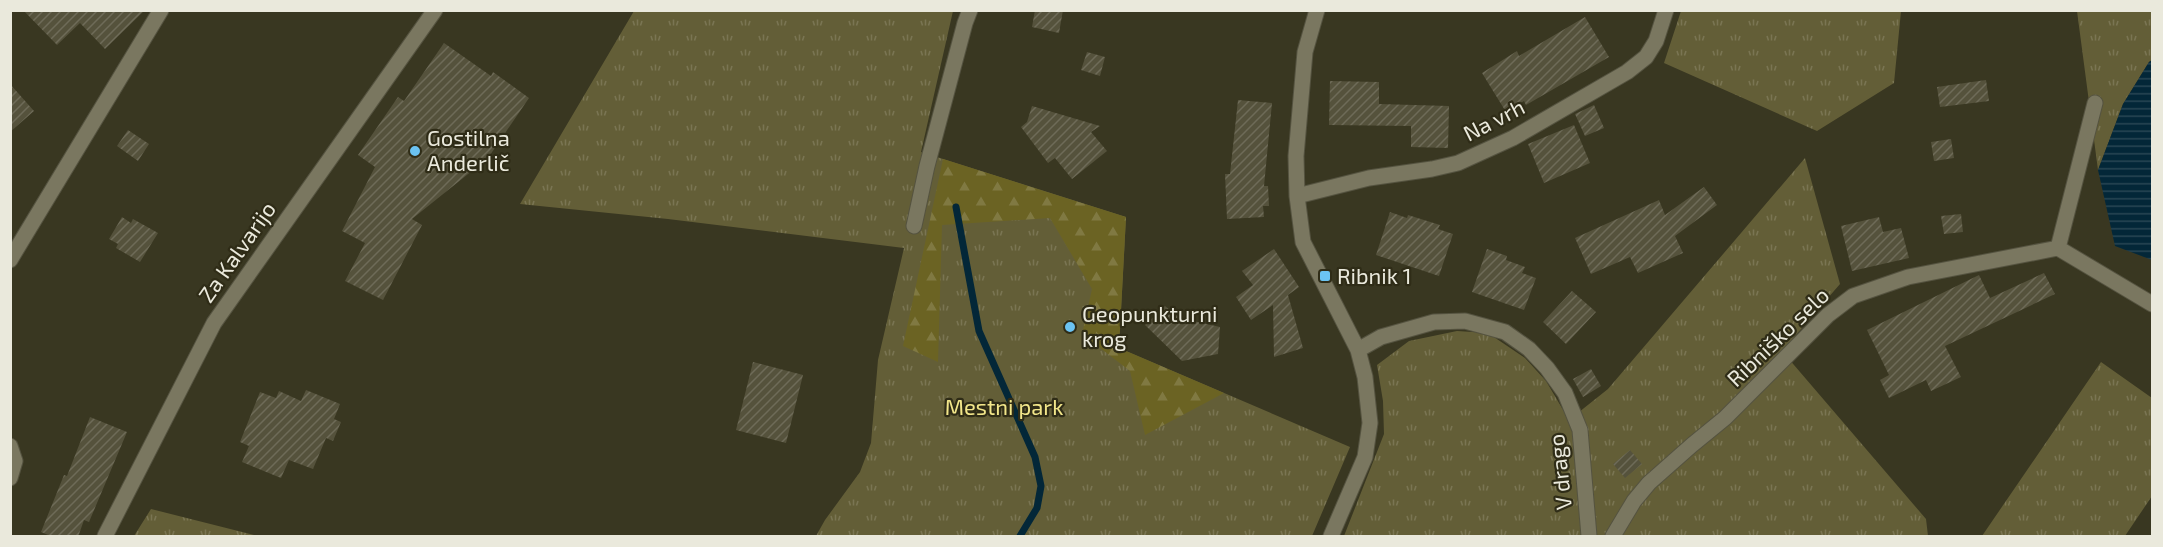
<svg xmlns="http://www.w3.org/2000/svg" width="2163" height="547" viewBox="0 0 2163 547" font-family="'Exo 2',sans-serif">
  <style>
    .grass { fill: url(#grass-tufts) }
    .forest { fill: url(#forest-firs) }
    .water { fill: url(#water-rules) }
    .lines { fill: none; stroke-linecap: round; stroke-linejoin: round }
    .stream { stroke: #032738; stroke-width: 7 }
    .building { fill: url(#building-hatch) }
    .minor-casing { stroke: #555340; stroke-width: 17 }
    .minor { stroke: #7a7760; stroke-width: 15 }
    .poi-dot { fill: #6bc3f2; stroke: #2f2c17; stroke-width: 2 }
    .labels { text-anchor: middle; stroke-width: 4.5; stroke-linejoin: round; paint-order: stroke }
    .street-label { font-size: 22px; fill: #eae9dc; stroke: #2f2c17 }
    .poi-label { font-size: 22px; fill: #eae9dc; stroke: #2f2c17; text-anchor: start }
    .park-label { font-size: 22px; fill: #f2e68a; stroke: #2f2c17 }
  </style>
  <defs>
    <pattern id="grass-tufts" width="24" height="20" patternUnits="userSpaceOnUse" patternTransform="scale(1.5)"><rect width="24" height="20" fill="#635e37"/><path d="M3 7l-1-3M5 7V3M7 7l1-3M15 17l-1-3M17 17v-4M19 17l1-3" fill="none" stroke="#7a7553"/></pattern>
    <pattern id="forest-firs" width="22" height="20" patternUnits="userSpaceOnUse" patternTransform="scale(1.5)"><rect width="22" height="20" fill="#6b6323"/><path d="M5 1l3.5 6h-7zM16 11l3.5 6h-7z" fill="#807942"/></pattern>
    <pattern id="water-rules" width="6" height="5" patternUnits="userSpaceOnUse" patternTransform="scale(1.5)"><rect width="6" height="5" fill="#032738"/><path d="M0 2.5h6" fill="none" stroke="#284654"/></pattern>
    <pattern id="building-hatch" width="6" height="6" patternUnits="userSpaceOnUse" patternTransform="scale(1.5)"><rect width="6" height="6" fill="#55523c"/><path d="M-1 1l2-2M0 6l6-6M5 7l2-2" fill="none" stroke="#6e6b58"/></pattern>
  </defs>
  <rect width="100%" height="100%" fill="#393721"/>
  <!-- grass -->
  <path class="grass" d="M634 11H953L921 152 1126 217 1119 348 1350 447 1312 536H816L825 520 860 472 871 443 878 360 904 248 668 219 520 204Z
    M1681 11H1901L1894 83 1817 131 1664 63Z
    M2077 11H2152V60L2149 62 2123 104 2098 170Z
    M1805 158 1840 284 1782 351 1926 519 1928 536H1344L1384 434 1383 401 1377 365 1409 341 1457 331 1488 333 1525 358 1546 381 1569 420 1608 389Z
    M2101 362 2152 398V496L2125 536H1982Z
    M151 509 258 536H134Z"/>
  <!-- forest -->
  <path class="forest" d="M943 159 1126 217 1119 348 1224 393 1145 435 1130 371 1082 334 1092 289 1050 218 942 225 938 362 903 346Z"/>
  <!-- water -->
  <path class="water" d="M2152 60V260L2115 246 2098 170 2123 104 2149 62Z"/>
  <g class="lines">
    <!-- stream -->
    <path class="stream" d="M956 207 979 331 1035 457 1041 486 1037 508 1020 536"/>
  </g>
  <!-- building -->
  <path class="building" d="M23 10H145L105 49 80 23 57 45Z
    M1035 10H1063L1059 33 1032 27Z
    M1585 17 1609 57 1526 105 1524 101 1506 112 1482 73 1517 51 1519 56Z
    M444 43 491 76 493 72 529 98 488 158 412 219 422 225 383 300 345 281 365 243 342 231 375 167 358 155 398 97 404 101Z
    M1087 52 1105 57 1100 76 1081 70Z
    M1986 80 1989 101 1940 107 1937 87Z
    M1330 81 1379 82V104L1449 106 1448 148 1411 147V126L1329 125Z
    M10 84 34 111 10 132Z
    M1238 100 1272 103 1264 186H1268L1269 206H1263L1264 217 1227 219 1225 174H1230Z
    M1594 105 1604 128 1585 136 1575 114Z
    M1032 106 1100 126 1091 132 1107 151 1072 179 1055 158 1048 163 1021 127 1027 122Z
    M1574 125 1590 163 1544 183 1528 144Z
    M128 130 149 144 138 161 117 146Z
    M1951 139 1954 158 1934 161 1931 142Z
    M1704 187 1717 205 1675 236 1683 253 1638 273 1630 257 1591 274 1575 238 1659 200 1665 215Z
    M1390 212 1407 218 1408 215 1440 225 1438 229 1453 234 1439 276 1376 255Z
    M1961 214 1963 232 1944 234 1941 216Z
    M122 217 131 223 133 219 158 233 140 262 116 248 118 244 109 239Z
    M1879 217 1883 232 1901 228 1909 258 1852 271 1841 226Z
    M1274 249 1299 287 1288 295 1303 348 1274 357 1273 305 1251 320 1236 297 1253 285 1242 271Z
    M1487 249 1507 256 1506 260 1525 267 1522 273 1536 278 1524 310 1472 292Z
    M2044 273 2055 294 1945 346 1961 377 1931 391 1926 380 1889 398 1880 380 1889 375 1867 330 1979 275 1990 298Z
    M1572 291 1596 312 1566 344 1543 322Z
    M1165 306 1180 318 1220 327 1218 354 1182 361 1145 325Z
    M753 362 803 375 786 443 736 430Z
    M1591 369 1601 386 1583 397 1573 379Z
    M306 390 340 404 334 419 341 422 333 441 326 438 313 469 289 460 281 478 242 462 249 446 240 442 260 392 276 398 279 391 301 401Z
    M90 417 127 432 89 522 84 520 78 537H53L41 532 64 475 67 476Z
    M1630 450 1642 464 1625 478 1613 464Z"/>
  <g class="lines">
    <defs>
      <path id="minor" d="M1317 10 1305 52 1296 156 1297 196 1303 242 1358 350 1365 377 1370 423 1365 457 1331 536
        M1297 196 1369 178 1432 169 1458 163 1513 138 1627 72 1646 57 1656 41 1666 10
        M914 226 927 166 965 23 970 10
        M2058 248 2095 103
        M10 260 161 10
        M1358 350 1381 337 1434 322 1465 321 1505 332 1529 349 1547 368 1565 393 1580 430 1589 536
        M10 446 15 461 10 478
        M105 536 214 323 435 10
        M1613 536 1634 501 1649 483 1692 445 1725 418 1828 315 1853 296 1908 277 2058 248 2152 304"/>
    </defs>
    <!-- minor casing -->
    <use href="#minor" class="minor-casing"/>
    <!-- minor -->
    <use href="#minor" class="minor"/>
  </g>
  <!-- markers -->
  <g class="poi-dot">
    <circle cx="415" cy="151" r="6"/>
    <rect x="1319" y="270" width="12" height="12" rx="3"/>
    <circle cx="1070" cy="327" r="6"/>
  </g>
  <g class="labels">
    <!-- street labels -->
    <g class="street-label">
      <text transform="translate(1494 120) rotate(-27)" y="8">Na vrh</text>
      <text transform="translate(237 252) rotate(-55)" y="8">Za Kalvarijo</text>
      <text transform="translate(1778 337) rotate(-44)" y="8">Ribniško selo</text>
      <text transform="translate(1560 472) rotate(-96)" y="8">V drago</text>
    </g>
    <!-- poi labels -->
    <g class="poi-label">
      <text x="427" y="146">Gostilna<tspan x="427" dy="25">Anderlič</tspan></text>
      <text x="1337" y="284">Ribnik 1</text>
      <text x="1082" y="322">Geopunkturni<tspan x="1082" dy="25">krog</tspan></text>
    </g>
    <!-- park labels -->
    <g class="park-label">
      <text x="1004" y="415">Mestni park</text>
    </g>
  </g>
  <!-- border -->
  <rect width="2163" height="547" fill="none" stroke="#eae9dc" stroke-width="24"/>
</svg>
